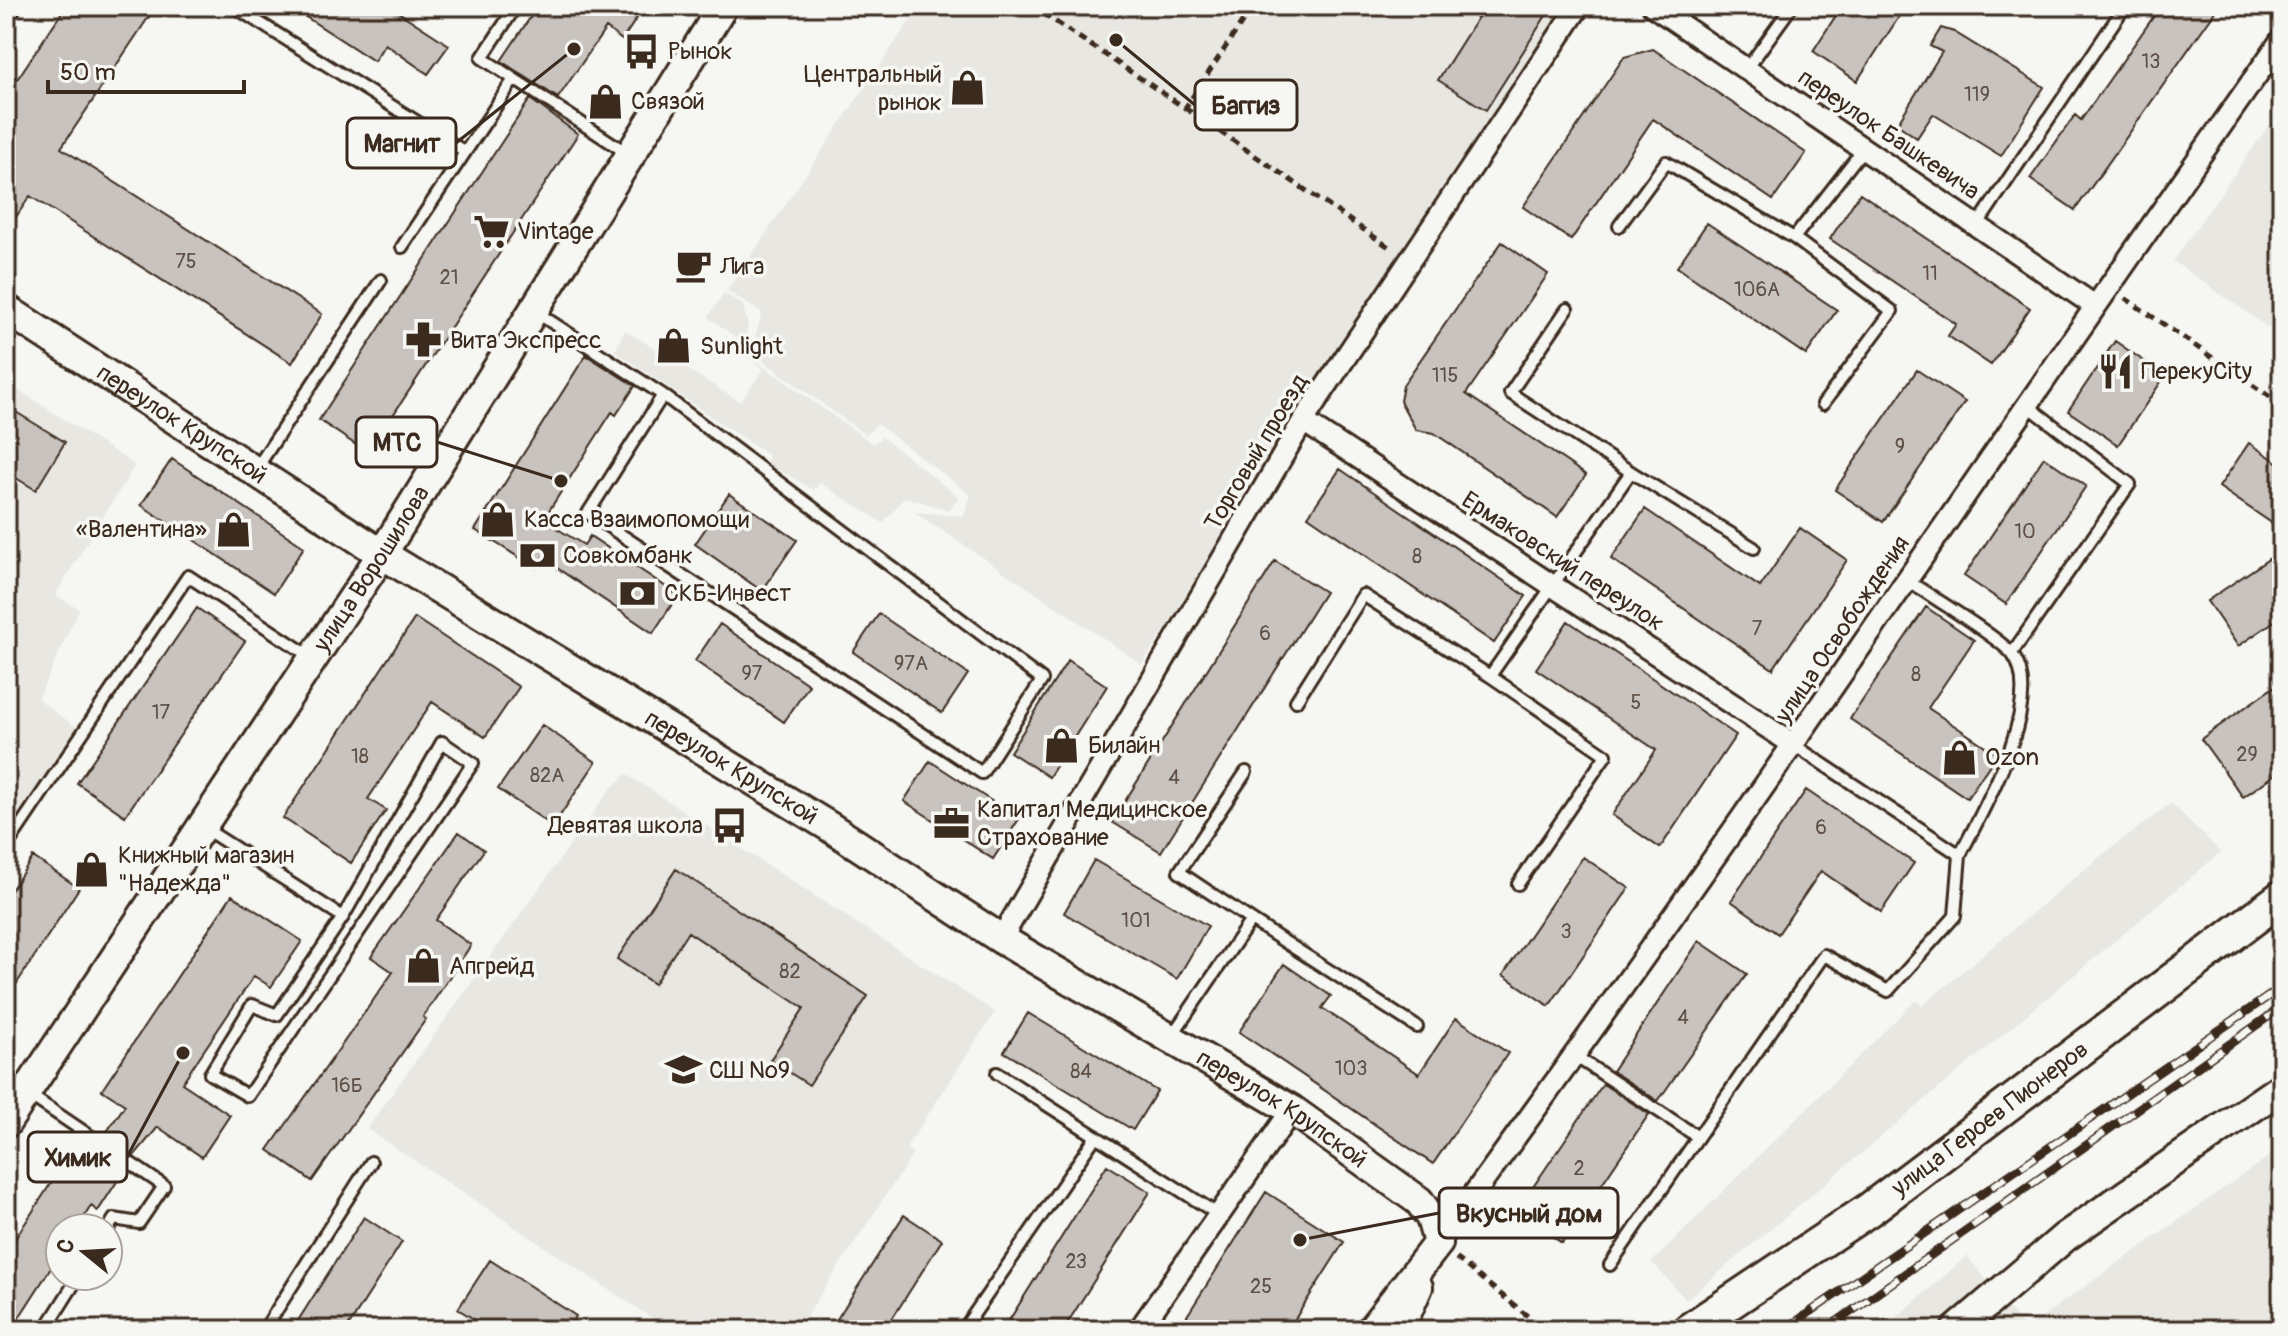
<svg xmlns="http://www.w3.org/2000/svg" width="2288" height="1336" viewBox="0 0 2288 1336" font-family="Pangolin,sans-serif">
  <style>
    .built { fill: #e8e7e2 }
    .building { fill: #c8c3be; stroke: #3b2a1e; stroke-width: 2 }
    .lines { fill: none; stroke-linecap: round; stroke-linejoin: round }
    .lane-casing { stroke: #3b2a1e; stroke-width: 16 }
    .street-casing { stroke: #3b2a1e; stroke-width: 26 }
    .secondary-casing { stroke: #3b2a1e; stroke-width: 34 }
    .primary-casing { stroke: #3b2a1e; stroke-width: 38 }
    .path { stroke: #3b2a1e; stroke-width: 5; stroke-dasharray: 8 6; stroke-linecap: butt }
    .lane { stroke: #f6f6f2; stroke-width: 10 }
    .street { stroke: #f6f6f2; stroke-width: 20 }
    .secondary { stroke: #f6f6f2; stroke-width: 28 }
    .primary { stroke: #f6f6f2; stroke-width: 32 }
    .rail-casing { stroke: #3b2a1e; stroke-width: 9 }
    .rail { stroke: #f6f6f2; stroke-width: 6; stroke-dasharray: 18; stroke-linecap: butt }
    .labels { text-anchor: middle; stroke-width: 7; stroke-linejoin: round; paint-order: stroke }
    .number-label { font-size: 20px; fill: #5e5046 }
    .poi-label { font-size: 24px; fill: #3b2a1e; stroke: #f6f6f2; text-anchor: start }
    .street-label { font-size: 24px; fill: #3b2a1e; stroke: #f6f6f2 }
    .leader { fill: none; stroke: #3b2a1e; stroke-width: 3 }
    .callout-dot { fill: #3b2a1e; stroke: #f6f6f2; stroke-width: 3 }
    .callout { fill: #f6f6f2; stroke: #3b2a1e; stroke-width: 3 }
    .callout-label { font-size: 26px; text-anchor: middle; font-weight: bold; fill: #3b2a1e }
  </style>
  <rect width="100%" height="100%" fill="#f6f6f2"/>
  <filter id="ink" filterUnits="userSpaceOnUse"><feTurbulence type="fractalNoise" baseFrequency=".0125" numOctaves="2"/><feDisplacementMap in="SourceGraphic" scale="16" xChannelSelector="R" yChannelSelector="G"/><feConvolveMatrix kernelMatrix="1 2 1 2 8 2 1 2 1" color-interpolation-filters="sRGB"/></filter>
  <g filter="url(#ink)">
    <!-- built -->
    <path class="built" d="M920 6H1579L1142 664 914 512 964 516 971 495 877 424 866 435 751 352 762 313 727 291Z
      M2282 107V337L2173 261Z
      M724 293 743 305 748 326 742 351 873 444 882 437 959 497 949 510 905 497 883 523 820 483 814 490 766 463 769 456 615 351 625 330 740 402 764 369 733 347 738 339 708 317Z
      M6 382 135 465 55 595 79 609 38 699 77 728 6 835Z
      M626 774 995 1012 906 1148 913 1154 797 1330H670L367 1129 611 788Z
      M2171 803 2221 852 1686 1300 1652 1262 1915 1001 1923 1005 2097 859Z
      M2282 1147V1330H1882L1967 1256 2025 1329Z"/>
    <!-- building -->
    <path class="building" d="M66 6H156L61 148 322 314 292 363 30 196 6 232V96Z
      M289 6H389L449 45 428 74 385 44 374 61Z
      M538 6H645L622 40 606 28 558 98 501 61Z
      M1485 6H1552L1486 110 1438 80Z
      M1842 6H1906L1857 81 1813 51Z
      M2161 6H2219L2075 210 2030 179 2075 115 2081 120Z
      M1941 28 1954 32 2044 87 2001 156 1933 114 1917 138 1897 124 1942 52 1930 46Z
      M1653 49 1806 153 1773 200 1653 119 1571 240 1523 207 1624 57Z
      M530 99 578 134 368 453 319 420Z
      M1860 193 2030 308 1991 365 1948 336 1956 324 1830 239Z
      M1707 223 1837 310 1806 355 1677 267Z
      M1502 242 1548 274 1466 394 1586 475 1557 517 1434 433 1416 430 1400 401 1403 385Z
      M2115 341 2165 376 2118 445 2068 411Z
      M586 355 635 386 616 415 612 412 543 520 584 545 590 536 678 595 653 633 542 558 536 568 475 530Z
      M1917 370 1965 402 1883 522 1835 490Z
      M6 406 65 442 36 490 6 472Z
      M2249 443 2282 465V530L2219 487Z
      M2044 457 2086 486 2006 604 1964 576Z
      M172 459 304 547 274 593 141 505Z
      M1340 469 1526 596 1494 643 1308 516Z
      M729 494 797 540 762 591 695 544Z
      M1645 509 1760 587 1800 528 1847 560 1773 669 1611 559Z
      M2282 550V616L2238 646 2207 601Z
      M1275 561 1325 592 1161 852 1112 822Z
      M1926 607 1974 640 1928 708 1997 754 1967 798 1850 719Z
      M197 608 245 641 125 816 77 783Z
      M879 614 968 674 942 713 853 652Z
      M415 618 519 687 485 737 432 702 368 799 386 810 351 863 283 818Z
      M1568 621 1736 735 1660 848 1612 815 1656 750 1536 669Z
      M720 624 809 685 784 722 695 661Z
      M1068 660 1107 686 1049 777 1010 752Z
      M2282 681V770L2243 797 2201 739Z
      M542 725 596 762 553 826 498 789Z
      M930 761 1019 819 993 859 904 801Z
      M1806 790 1914 863 1881 912 1821 871 1778 934 1731 901Z
      M459 832 484 850 436 920 471 945 423 1017 426 1019 312 1181 268 1150 393 972 371 957Z
      M33 857 79 888 6 1000V898Z
      M1583 857 1629 888 1549 1006 1503 975Z
      M1094 860 1208 926 1177 979 1064 913Z
      M676 869 868 996 809 1085 770 1060 804 1008 688 932 654 984 617 959Z
      M232 895 302 941 271 987 254 976 182 1083 230 1115 202 1157 158 1127 134 1156 104 1136 125 1105 102 1090Z
      M1699 941 1747 974 1658 1101 1612 1071Z
      M1284 964 1331 996 1322 1008 1419 1074 1456 1018 1508 1053 1433 1164 1239 1032Z
      M1028 1013 1157 1091 1133 1130 1004 1052Z
      M1603 1084 1649 1114 1562 1243 1516 1212Z
      M78 1141 125 1169 98 1211 91 1206 77 1228H60V1254L11 1330H6V1253Z
      M1107 1165 1150 1192 1063 1330H1003Z
      M1266 1192 1344 1242 1288 1330H1178Z
      M904 1215 942 1240 885 1330H830Z
      M364 1217 402 1242 346 1330H292Z
      M490 1260 576 1316 567 1330H491L458 1309Z"/>
    <g class="lines">
      <defs>
        <path id="lane" d="M233 6 465 152
          M516 6 482 58 630 155
          M6 21 16 6
          M1746 70 1792 6
          M1978 224 2125 6
          M1619 226 1666 162 1794 238 1864 148
          M1794 238 1892 311 1823 404
          M402 247 514 79
          M1567 309 1510 393 1631 472
          M536 312 663 395 588 513 982 773 1042 680 663 395
          M256 469 381 280
          M1907 580C1927 594 2002 639 2013 655 2046 702 1983 810 1960 855
          M2012 653 2130 484 2027 405
          M1490 676 1606 755 1518 884
          M1296 701 1363 595 1490 676 1631 472 1754 548
          M1246 772 1179 872 1251 920
          M204 828 343 917 277 1015 252 1005 210 1074 248 1096 473 763 442 742 343 917
          M6 847 188 576 311 657
          M1171 1037 1251 920 1417 1027
          M1575 1056 1698 1137 1610 1265
          M997 1073 1219 1215
          M28 1094 164 1186 139 1223 114 1219 108 1229
          M1698 1137 1824 955 1888 991 1955 916 1960 855 1794 745
          M45 1330 79 1276
          M264 1330 371 1162
          M963 1330 1096 1136"/>
        <path id="street" d="M1653 6 2095 306
          M1303 421 1794 745
          M1001 939 1303 421 1579 6
          M1438 1243C1729 848 2000 439 2282 39
          M1139 1330 1292 1110"/>
        <g id="secondary">
          <path id="s1" d="M6 309 382 554 830 827 1001 939 1292 1110 1419 1201 1431 1218 1438 1243"/>
          <path id="s2" d="M6 1123 382 554 723 6"/>
          <path d="M1371 1330 1438 1243"/>
          <path d="M1399 1330 1418 1287"/>
          <path d="M1956 1330 2065 1237 2282 1087"/>
        </g>
        <g id="primary">
          <path id="s3" d="M1689 1330 1870 1209 2282 897"/>
        </g>
      </defs>
      <!-- lane casing -->
      <use href="#lane" class="lane-casing"/>
      <!-- street casing -->
      <use href="#street" class="street-casing"/>
      <!-- secondary casing -->
      <use href="#secondary" class="secondary-casing"/>
      <!-- primary casing -->
      <use href="#primary" class="primary-casing"/>
      <!-- path -->
      <path class="path" d="M1032 6 1185 108 1253 6
        M1185 108 1392 249
        M2125 298 2282 405
        M1456 1258 1545 1330"/>
      <!-- lane -->
      <use href="#lane" class="lane"/>
      <!-- street -->
      <use href="#street" class="street"/>
      <!-- secondary -->
      <use href="#secondary" class="secondary"/>
      <!-- primary -->
      <use href="#primary" class="primary"/>
      <defs>
        <path id="rail" d="M1784 1330 2282 987
          M1825 1330 2282 1007"/>
      </defs>
      <!-- rail casing -->
      <use href="#rail" class="rail-casing"/>
      <!-- rail -->
      <use href="#rail" class="rail"/>
    </g>
  </g>
  <!-- icons -->
  <defs>
    <symbol id="bus-bare" viewBox="-9 -9 18 18"><path d="M-5-6H5V4H4V6H2V4H-2V6H-4V4H-5ZM-3.5-4V0h7V-4ZM-3.5 1.2v1.5H-2V1.2ZM2 1.2v1.5H3.5V1.2Z" fill="#3b2a1e" stroke="#f6f6f2" stroke-width="2.5" paint-order="stroke"/></symbol>
    <symbol id="shop-bare" viewBox="-9 -9 18 18"><path d="M-5-2.5h2.3a2.7 3.5 0 0 1 5.4 0H5L5.5 6h-11ZM-1.5-2.5h3a1.5 2.3 0 0 0-3 0Z" fill="#3b2a1e" stroke="#f6f6f2" stroke-width="2.5" paint-order="stroke"/></symbol>
    <symbol id="supermarket-bare" viewBox="-9 -9 18 18"><path d="M-6-5.5h2.5l.6 2H6L4.5 2H-2.5L-4.4-4H-6ZM-1.5 3.2a1.3 1.3 0 1 0 .1 0ZM3 3.2a1.3 1.3 0 1 0 .1 0Z" fill="#3b2a1e" stroke="#f6f6f2" stroke-width="2.5" paint-order="stroke"/></symbol>
    <symbol id="cafe-bare" viewBox="-9 -9 18 18"><path d="M-5.5-4.5H6V0H3Q3 3.5 0 3.5H-2.5Q-5.5 3.5-5.5 0ZM3-3.2v2h1.7v-2ZM-6 4.5H4V6H-6Z" fill="#3b2a1e" stroke="#f6f6f2" stroke-width="2.5" paint-order="stroke"/></symbol>
    <symbol id="pharmacy-bare" viewBox="-9 -9 18 18"><path d="M-2-6h4v4h4v4h-4v4h-4v-4h-4v-4h4Z" fill="#3b2a1e" stroke="#f6f6f2" stroke-width="2.5" paint-order="stroke"/></symbol>
    <symbol id="restaurant-bare" viewBox="-9 -9 18 18"><path d="M-5-6h1v4h1v-4h1v4h1v-4h1v5L-1.5 .5V6h-2V.5L-5-1ZM5-6V6H3V1.5H1.5Q1.5-4 5-6Z" fill="#3b2a1e" stroke="#f6f6f2" stroke-width="2.5" paint-order="stroke"/></symbol>
    <symbol id="bank-bare" viewBox="-9 -9 18 18"><path d="M-6-4H6V4H-6ZM0-2.3a2.3 2.3 0 1 0 0 4.6a2.3 2.3 0 1 0 0-4.6Z" fill="#3b2a1e" stroke="#f6f6f2" stroke-width="2.5" paint-order="stroke"/></symbol>
    <symbol id="office-bare" viewBox="-9 -9 18 18"><path d="M-6-3h4V-5.5h4V-3h4V5H-6ZM-1-4.5V-3h2v-1.5ZM-6 0V1H6V0Z" fill="#3b2a1e" stroke="#f6f6f2" stroke-width="2.5" paint-order="stroke"/></symbol>
    <symbol id="school-bare" viewBox="-9 -9 18 18"><path d="M0-5L7-2L0 1L-7-2ZM-4 1L0 2.5L4 1V4Q0 6-4 4Z" fill="#3b2a1e" stroke="#f6f6f2" stroke-width="2.5" paint-order="stroke"/></symbol>
  </defs>
  <g fill-rule="evenodd">
    <use href="#bus-bare" x="616" y="26" width="51" height="51"/>
    <use href="#shop-bare" x="942" y="62" width="51" height="51"/>
    <use href="#shop-bare" x="580" y="76" width="51" height="51"/>
    <use href="#supermarket-bare" x="466" y="206" width="51" height="51"/>
    <use href="#cafe-bare" x="668" y="240" width="51" height="51"/>
    <use href="#pharmacy-bare" x="398" y="314" width="51" height="51"/>
    <use href="#shop-bare" x="648" y="320" width="51" height="51"/>
    <use href="#restaurant-bare" x="2090" y="346" width="51" height="51"/>
    <use href="#shop-bare" x="472" y="494" width="51" height="51"/>
    <use href="#shop-bare" x="208" y="504" width="51" height="51"/>
    <use href="#bank-bare" x="512" y="530" width="51" height="51"/>
    <use href="#bank-bare" x="612" y="568" width="51" height="51"/>
    <use href="#shop-bare" x="1036" y="720" width="51" height="51"/>
    <use href="#shop-bare" x="1934" y="732" width="51" height="51"/>
    <use href="#office-bare" x="926" y="798" width="51" height="51"/>
    <use href="#bus-bare" x="704" y="800" width="51" height="51"/>
    <use href="#shop-bare" x="66" y="844" width="51" height="51"/>
    <use href="#shop-bare" x="398" y="940" width="51" height="51"/>
    <use href="#school-bare" x="658" y="1044" width="51" height="51"/>
  </g>
  <g class="labels">
    <!-- number labels -->
    <g class="number-label">
      <text x="2151" y="68">13</text>
      <text x="1977" y="101">119</text>
      <text x="186" y="268">75</text>
      <text x="1930" y="280">11</text>
      <text x="449" y="284">21</text>
      <text x="1757" y="296">106А</text>
      <text x="1445" y="382">115</text>
      <text x="1900" y="453">9</text>
      <text x="2025" y="538">10</text>
      <text x="1417" y="563">8</text>
      <text x="1757" y="635">7</text>
      <text x="1265" y="640">6</text>
      <text x="911" y="670">97А</text>
      <text x="752" y="680">97</text>
      <text x="1916" y="681">8</text>
      <text x="1636" y="709">5</text>
      <text x="161" y="719">17</text>
      <text x="2247" y="761">29</text>
      <text x="360" y="763">18</text>
      <text x="547" y="782">82А</text>
      <text x="1174" y="784">4</text>
      <text x="1821" y="834">6</text>
      <text x="1136" y="927">101</text>
      <text x="1566" y="938">3</text>
      <text x="790" y="978">82</text>
      <text x="1683" y="1024">4</text>
      <text x="1351" y="1075">103</text>
      <text x="1081" y="1078">84</text>
      <text x="347" y="1092">16Б</text>
      <text x="1579" y="1175">2</text>
      <text x="1076" y="1268">23</text>
      <text x="1261" y="1293">25</text>
    </g>
    <!-- poi labels -->
    <g class="poi-label">
      <text x="668" y="59">Рынок</text>
      <text x="942" y="82" text-anchor="end">Центральный<tspan x="942" dy="28">рынок</tspan></text>
      <text x="631" y="109">Связой</text>
      <text x="517" y="239">Vintage</text>
      <text x="720" y="274">Лига</text>
      <text x="450" y="348">Вита Экспресс</text>
      <text x="700" y="354">Sunlight</text>
      <text x="2141" y="379">ПерекуCity</text>
      <text x="524" y="527">Касса Взаимопомощи</text>
      <text x="207" y="537" text-anchor="end">«Валентина»</text>
      <text x="563" y="563">Совкомбанк</text>
      <text x="664" y="601">СКБ-Инвест</text>
      <text x="1088" y="753">Билайн</text>
      <text x="1985" y="765">Ozon</text>
      <text x="977" y="817">Капитал Медицинское<tspan x="977" dy="28">Страхование</tspan></text>
      <text x="703" y="833" text-anchor="end">Девятая школа</text>
      <text x="118" y="863">Книжный магазин<tspan x="118" dy="28">"Надежда"</tspan></text>
      <text x="449" y="974">Апгрейд</text>
      <text x="709" y="1078">СШ №9</text>
    </g>
    <!-- street labels -->
    <g class="street-label">
      <text transform="translate(1889 134) rotate(34)" y="8">переулок Башкевича</text>
      <text dy="8" stroke="none"><textPath href="#s1" startOffset="210">переулок Крупской</textPath></text>
      <text transform="translate(1256 452) rotate(-59)" y="8">Торговый проезд</text>
      <text transform="translate(1563 561) rotate(33)" y="8">Ермаковский переулок</text>
      <text dy="8" stroke="none"><textPath href="#s2" startOffset="664">улица Ворошилова</textPath></text>
      <text transform="translate(1842 629) rotate(-56)" y="8">улица Освобождения</text>
      <text dy="8" stroke="none"><textPath href="#s1" startOffset="858">переулок Крупской</textPath></text>
      <text dy="8" stroke="none"><textPath href="#s1" startOffset="1506">переулок Крупской</textPath></text>
      <text dy="8" stroke="none"><textPath href="#s3" startOffset="368">улица Героев Пионеров</textPath></text>
    </g>
  </g>
  <!-- callouts -->
  <path class="leader" d="M1116 40L1195 105M574 49L456 143M561 481L437 442M183 1053L127 1157M1300 1240L1439 1213"/>
  <g class="callout-dot">
    <circle cx="1116" cy="40" r="8"/>
    <circle cx="574" cy="49" r="8"/>
    <circle cx="561" cy="481" r="8"/>
    <circle cx="183" cy="1053" r="8"/>
    <circle cx="1300" cy="1240" r="8"/>
  </g>
  <g class="callout">
    <rect x="1195" y="80" width="102" height="50" rx="8"/>
    <rect x="347" y="118" width="109" height="50" rx="8"/>
    <rect x="356" y="417" width="81" height="50" rx="8"/>
    <rect x="28" y="1132" width="99" height="50" rx="8"/>
    <rect x="1439" y="1188" width="179" height="50" rx="8"/>
  </g>
  <g class="callout-label">
    <text x="1246" y="114">Баггиз</text>
    <text x="402" y="152">Магнит</text>
    <text x="397" y="451">МТС</text>
    <text x="78" y="1166">Химик</text>
    <text x="1529" y="1222">Вкусный дом</text>
  </g>
  <!-- margin -->
  <rect width="2288" height="1336" fill="none" stroke="#f6f6f2" stroke-width="32"/>
  <rect x="16" y="16" width="2256" height="1304" fill="none" stroke="#3b2a1e" stroke-width="3" filter="url(#ink)"/>
  <!-- north arrow -->
  <g transform="translate(84 1252) rotate(288)"><circle r="38" fill="#f6f6f2" stroke="#aba49d" stroke-width="2"/>
  <path d="M0-6L14 30L0 20L-14 30Z" fill="#3b2a1e"/>
  <text y="-12" font-size="22" font-weight="bold" text-anchor="middle" fill="#3b2a1e">С</text>
  </g>
  <!-- scale -->
  <path d="M48 80v12h196v-12" fill="none" stroke="#3b2a1e" stroke-width="4"/>
  <text x="60" y="80" font-size="24" fill="#3b2a1e" stroke="#f6f6f2" stroke-width="6" paint-order="stroke">50 m</text>
</svg>
